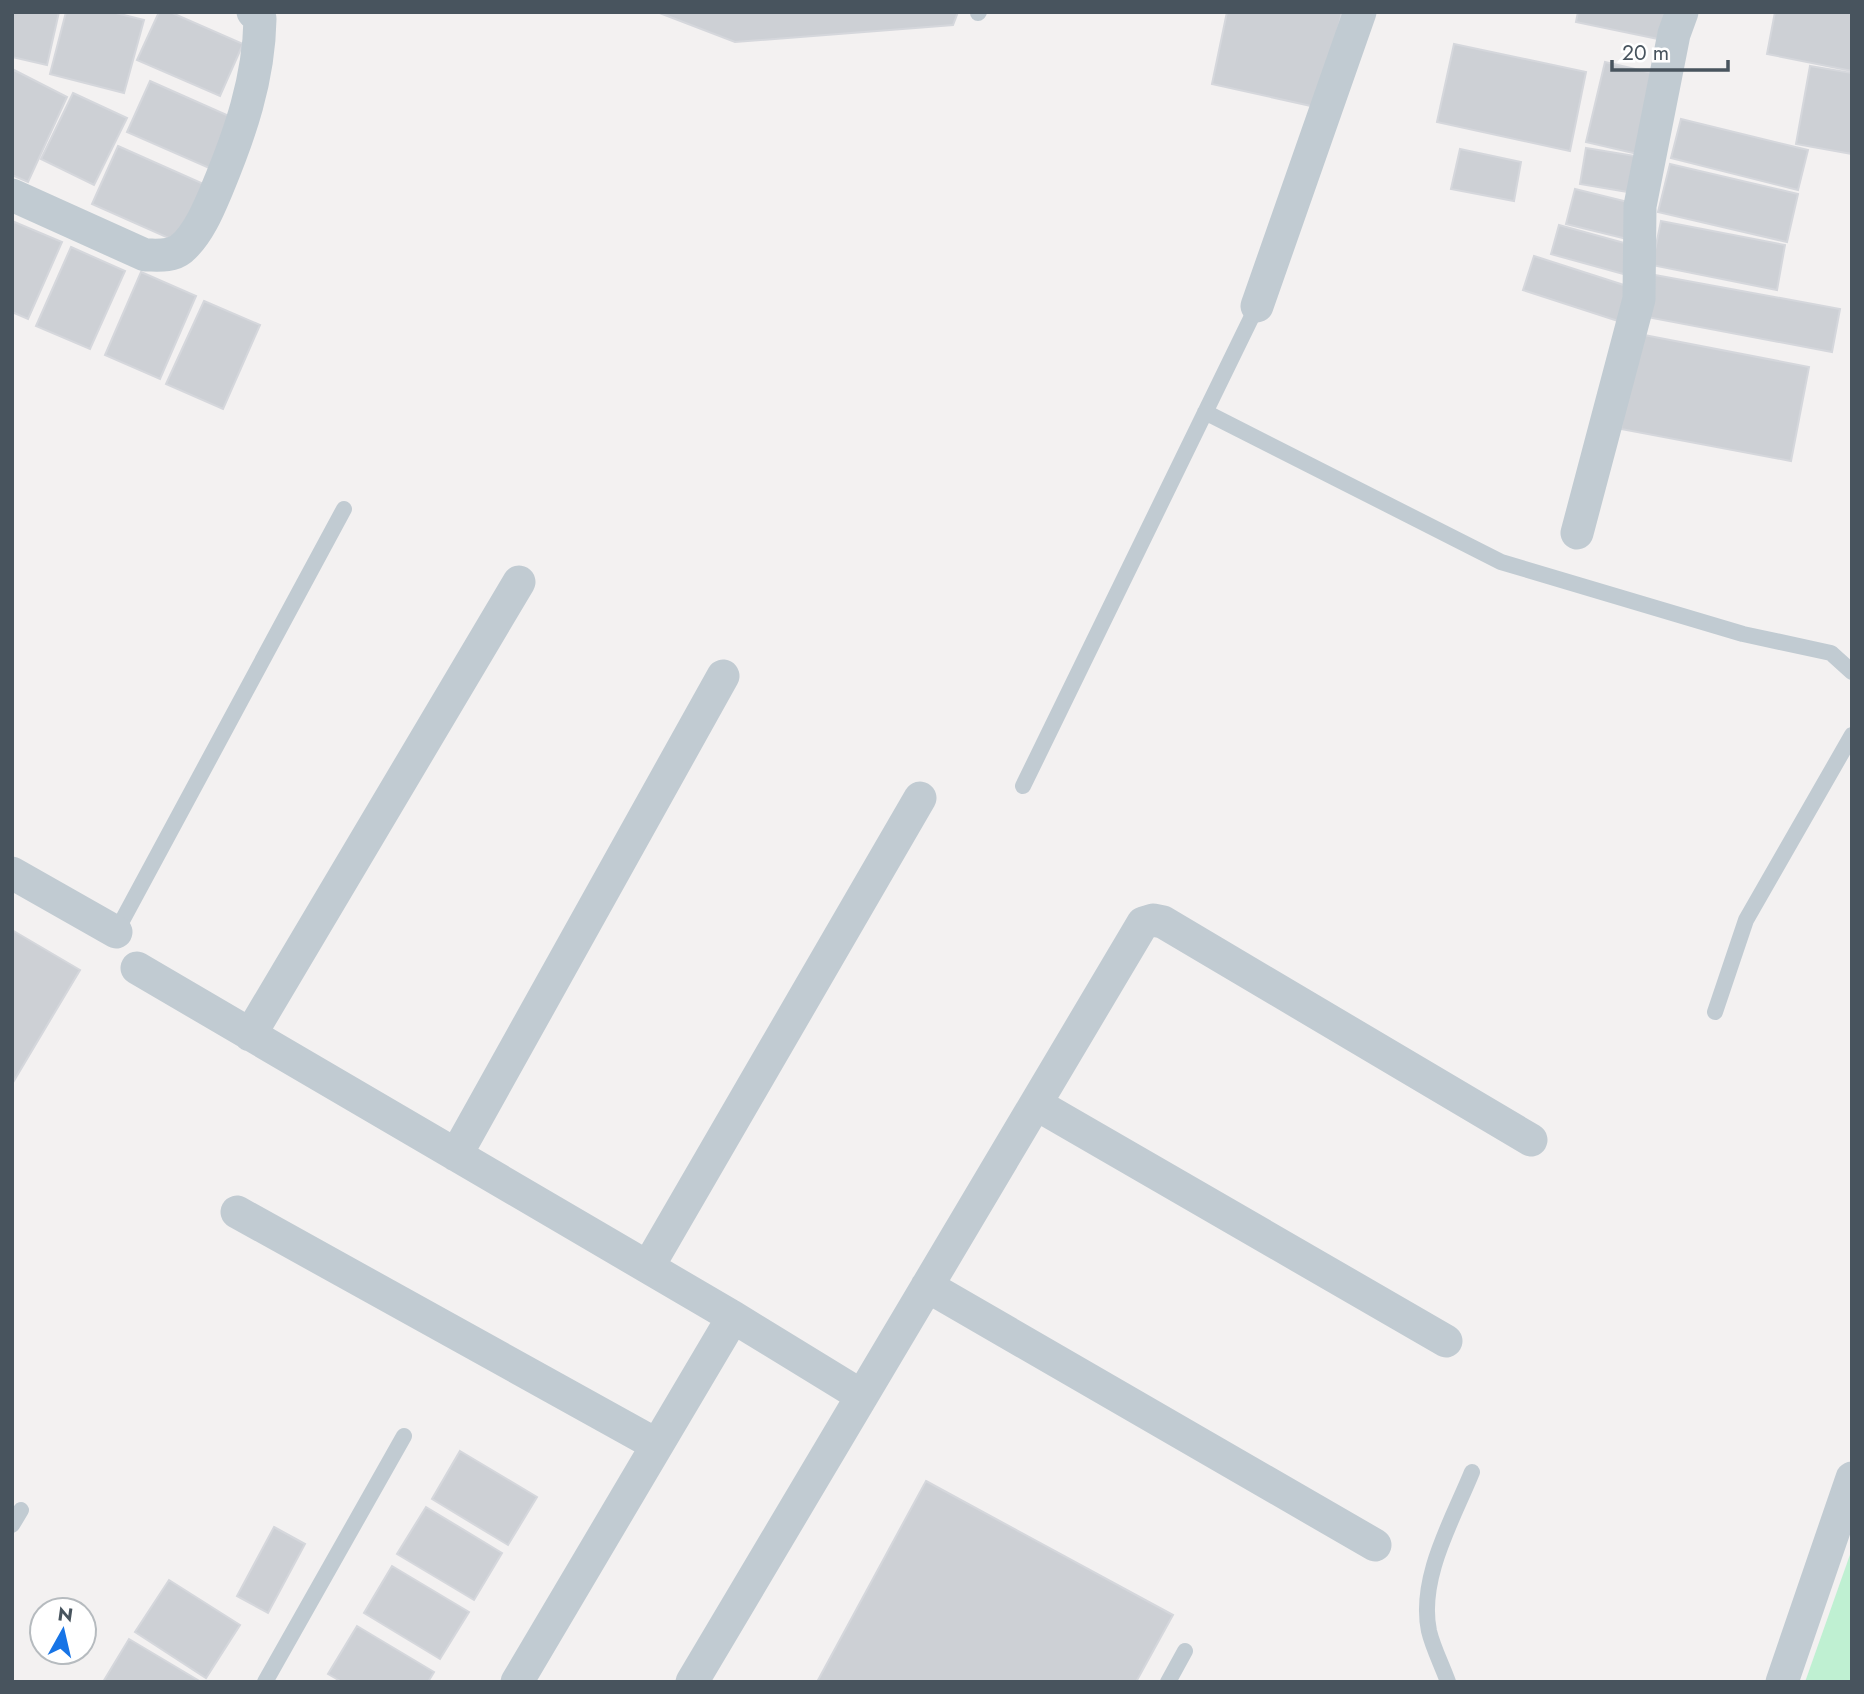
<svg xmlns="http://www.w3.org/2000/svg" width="1864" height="1694" viewBox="0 0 1864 1694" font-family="Jost,sans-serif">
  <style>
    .green { fill: #bff0d2 }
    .building { fill: #cdd0d5; stroke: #d5d7dc; stroke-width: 2 }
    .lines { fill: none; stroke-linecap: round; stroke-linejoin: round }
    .service { stroke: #c1cbd2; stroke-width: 16 }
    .minor { stroke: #c1cbd2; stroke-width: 33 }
  </style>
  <rect width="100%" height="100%" fill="#f3f1f1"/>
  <!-- green -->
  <path class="green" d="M1852 1549V1682H1805Z"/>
  <!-- building -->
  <path class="building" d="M12 12H59L47 65 12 57Z
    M66 12H112L144 20 124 93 50 74Z
    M159 12H170L243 44 220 96 137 60Z
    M657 12H958L953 25 735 42Z
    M1227 12H1342L1320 108 1212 84Z
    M1578 12H1669L1663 40 1576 22Z
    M1775 12H1852V71L1767 54Z
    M1454 44 1586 72 1570 151 1437 122Z
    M1605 62 1661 75 1642 155 1586 142Z
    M1810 66 1852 73V154L1796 144Z
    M14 70 67 97 28 182 12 175V75Z
    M150 81 238 120 216 171 127 132Z
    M73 93 127 118 94 185 41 159Z
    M1681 119 1808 150 1798 190 1671 158Z
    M118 146 208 186 182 244 92 204Z
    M1586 148 1641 157 1634 193 1580 184Z
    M1460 149 1521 162 1514 201 1451 189Z
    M1670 164 1798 194 1787 242 1658 212Z
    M1575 189 1636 204 1627 239 1566 224Z
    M12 221 62 242 28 319 12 312Z
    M1661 221 1785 245 1777 290 1652 265Z
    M1559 225 1635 246 1627 275 1551 254Z
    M71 247 125 271 90 349 36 326Z
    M1534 256 1633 288 1621 322 1523 290Z
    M141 272 196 296 160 379 105 355Z
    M1655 275 1840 309 1832 352 1647 317Z
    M204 301 260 325 223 409 166 384Z
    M1639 334 1809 367 1791 461 1621 429Z
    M12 930 80 970 12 1084Z
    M460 1451 537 1497 508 1545 432 1499Z
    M926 1481 1173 1615 1136 1682H817Z
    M426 1507 502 1553 474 1600 397 1554Z
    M274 1527 305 1544 268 1613 237 1596Z
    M392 1566 469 1612 440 1659 364 1613Z
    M169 1580 240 1625 206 1678 135 1632Z
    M357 1626 434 1672 428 1682H342L328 1674Z
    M129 1639 201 1682H103Z"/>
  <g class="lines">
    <!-- service -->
    <path class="service" d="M978 13 979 12
      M1205 412 1501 562 1743 634 1831 653 1852 672
      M1023 786 1257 306
      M116 932 344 509
      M1715 1012 1746 920 1852 735
      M12 1525 21 1510
      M265 1682 404 1436
      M1168 1682 1185 1651
      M1448 1682C1442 1665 1433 1648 1429 1631 1418 1578 1453 1519 1472 1472"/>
    <!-- minor -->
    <path class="minor" d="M12 195 145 255C158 255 171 257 181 249 198 235 209 208 217 189 240 134 259 79 260 19L253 12
      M1257 306 1360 12
      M1577 533 1639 299 1640 206 1674 34 1682 12
      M12 873 116 932
      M137 968 733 1317 862 1396
      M250 1035 519 582
      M1036 1104 1446 1341
      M456 1155 723 676
      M237 1212 657 1445
      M648 1267 920 798
      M927 1286 1375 1545
      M517 1682 733 1317
      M692 1682 1143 923 1153 920 1163 922 1531 1140
      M1782 1682 1852 1478"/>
  </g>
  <!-- border -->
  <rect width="1864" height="1694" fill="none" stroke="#48545e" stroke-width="28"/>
  <!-- north arrow -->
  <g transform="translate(63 1631) rotate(8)"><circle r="33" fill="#ffffff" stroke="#b6bbbf" stroke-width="2"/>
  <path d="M0-5L12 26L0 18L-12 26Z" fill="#1774e6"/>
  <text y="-10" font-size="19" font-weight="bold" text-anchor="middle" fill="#48545e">N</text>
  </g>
  <!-- scale -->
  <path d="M1612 60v10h116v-10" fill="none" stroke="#48545e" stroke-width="3.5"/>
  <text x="1622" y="60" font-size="21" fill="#48545e" stroke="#ffffff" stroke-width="5" paint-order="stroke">20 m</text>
</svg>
